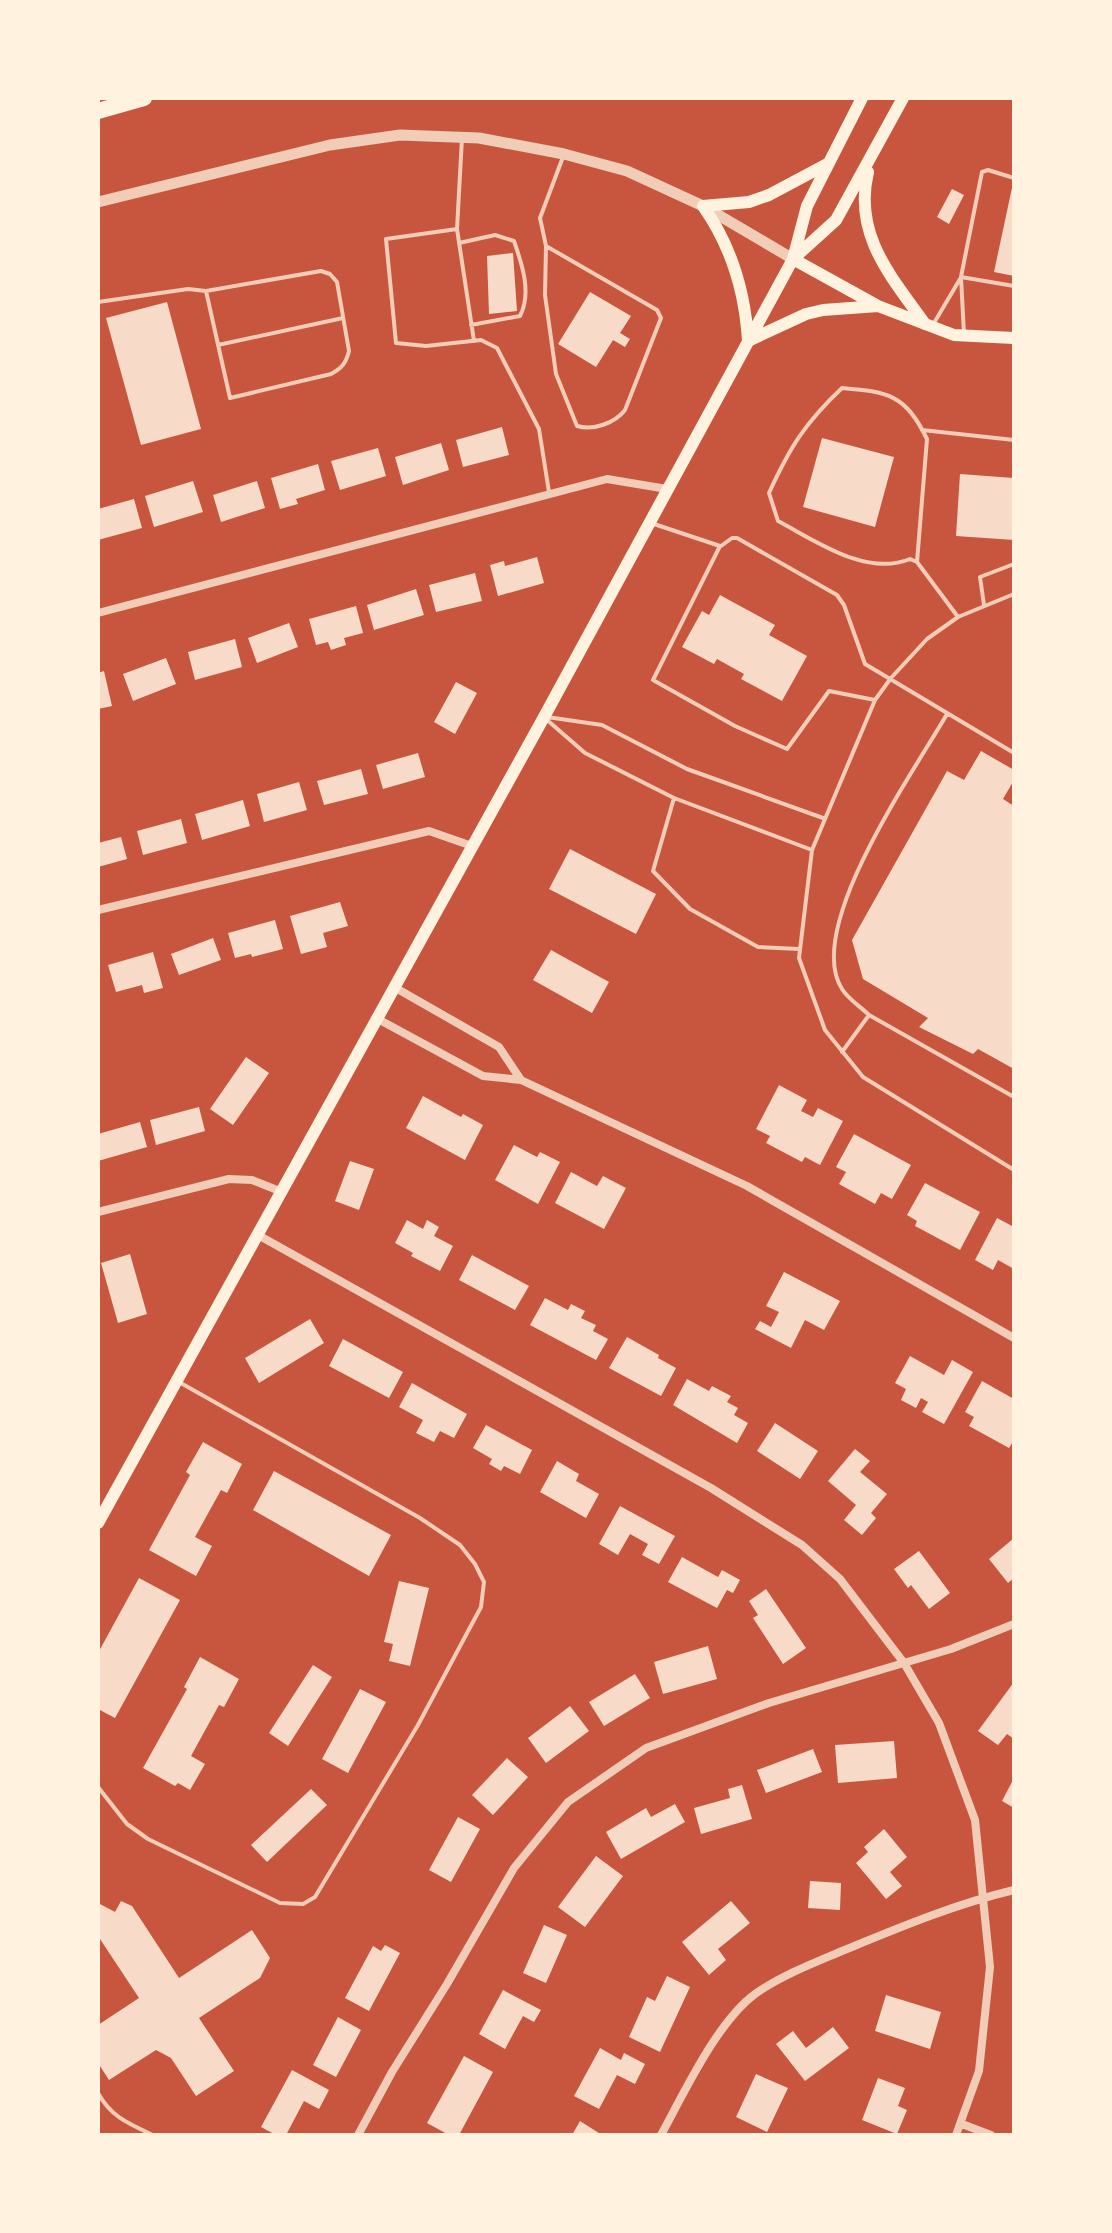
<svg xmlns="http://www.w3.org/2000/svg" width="1112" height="2233" viewBox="0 0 1112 2233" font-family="'Source Sans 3',sans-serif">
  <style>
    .building { fill: #f7dbc8 }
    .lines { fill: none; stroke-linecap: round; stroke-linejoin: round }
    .service { stroke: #f1ccb7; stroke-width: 4 }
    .minor { stroke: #f1ccb7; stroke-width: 8 }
    .tertiary { stroke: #f1ccb7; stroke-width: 11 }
    .secondary { stroke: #fff3e0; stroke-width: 12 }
    .motorway { stroke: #fff3e0; stroke-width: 16 }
  </style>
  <rect width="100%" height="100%" fill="#c8553d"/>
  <!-- building -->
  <path class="building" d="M1013 183H1014V276L994 272Z
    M952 189 964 195 949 224 937 217Z
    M513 253 517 311 489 314 487 256Z
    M590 292 631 316 620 333 630 339 625 347 613 340 596 367 558 344Z
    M167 302 201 429 141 445 106 318Z
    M502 427 509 455 463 467 456 440Z
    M822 438 894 457 875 527 803 507Z
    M441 443 449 470 403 485 395 457Z
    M378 448 386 476 340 490 331 461Z
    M318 464 325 490 296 499 298 504 280 509 271 478Z
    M960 474 1014 478V540L956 536Z
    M193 481 203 512 154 527 145 496Z
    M257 481 265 508 221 522 213 495Z
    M134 499 142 528 98 540V509Z
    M537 557 544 583 498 596 490 565 504 561 505 566Z
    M475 573 482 601 436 612 429 585Z
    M416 589 424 615 374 630 367 605Z
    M720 595 775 625 769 635 807 656 782 701 741 679 744 674 717 659 714 664 682 647 702 611 709 615Z
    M356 606 363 633 344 638 346 645 331 650 328 642 316 645 309 619Z
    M289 623 298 647 257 663 248 638Z
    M235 639 242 667 195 680 188 652Z
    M166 658 176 684 133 701 123 674Z
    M104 671 112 706 98 709V673Z
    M456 682 477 693 455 734 434 722Z
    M981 751 1014 770V780L1003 799 1014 806V1069L978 1049 973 1054 919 1027 928 1018 863 979 852 940 947 771 964 780Z
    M418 753 425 777 383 789 376 765Z
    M361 769 368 794 324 805 317 781Z
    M299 782 307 810 264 822 257 794Z
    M243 800 250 826 202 840 195 814Z
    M181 819 187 843 143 855 137 831Z
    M121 837 127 859 98 867V843Z
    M570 849 656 894 636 934 549 889Z
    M340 902 348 926 323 933 327 947 301 954 290 916Z
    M275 920 283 949 252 957 251 954 235 958 228 933Z
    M213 938 221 960 179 975 171 954Z
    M551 950 609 982 592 1013 533 980Z
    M153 952 163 988 144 993 142 985 116 992 108 965Z
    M246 1057 269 1073 233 1125 210 1109Z
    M779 1085 807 1100 801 1111 813 1117 818 1108 843 1121 820 1165 805 1157 802 1162 766 1143 770 1136 756 1129Z
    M423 1096 461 1117 463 1114 483 1125 465 1160 406 1128Z
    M199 1107 205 1131 156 1145 150 1120Z
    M140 1122 147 1147 98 1161V1134Z
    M854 1134 911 1165 892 1199 881 1193 875 1204 839 1184 846 1172 836 1167Z
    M514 1145 537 1157 540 1152 560 1162 538 1204 495 1180Z
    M350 1161 374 1169 359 1210 335 1201Z
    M571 1172 597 1186 603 1176 626 1188 604 1229 555 1203Z
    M925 1183 980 1212 960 1250 915 1226 917 1221 907 1215Z
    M997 1218 1014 1227V1269L998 1260 993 1270 975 1260Z
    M407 1220 423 1229 427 1220 439 1227 434 1236 453 1246 440 1271 411 1256 413 1253 395 1243Z
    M130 1254 147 1314 118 1323 101 1263Z
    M472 1255 529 1286 515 1310 459 1280Z
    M784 1272 840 1301 824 1330 805 1320 791 1348 755 1329 760 1321 771 1327 779 1312 766 1306Z
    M545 1298 568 1310 571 1304 585 1311 581 1318 596 1325 593 1331 608 1339 596 1360 530 1325Z
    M310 1319 324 1343 259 1383 245 1358Z
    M627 1337 659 1355 658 1358 676 1368 661 1396 609 1368Z
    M343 1339 403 1372 389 1398 329 1366Z
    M910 1356 944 1375 952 1360 973 1372 944 1424 922 1412 928 1402 921 1398 916 1408 901 1400 906 1389 895 1383Z
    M687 1379 709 1391 712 1386 731 1396 727 1402 738 1408 734 1415 748 1423 737 1443 673 1405Z
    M982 1381 1014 1399V1440L1009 1448 969 1426 974 1417 965 1412Z
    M412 1383 467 1414 454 1438 440 1431 434 1442 416 1433 423 1420 399 1407Z
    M775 1423 818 1451 800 1479 757 1451Z
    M486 1425 532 1450 520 1474 504 1466 501 1471 489 1464 492 1459 473 1448Z
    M203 1442 242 1464 227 1493 221 1490 195 1537 212 1546 196 1576 149 1550 190 1475 186 1472Z
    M855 1449 870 1461 860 1472 887 1494 871 1513 876 1518 862 1535 844 1520 856 1505 828 1481Z
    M557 1461 579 1474 576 1481 599 1494 586 1518 540 1492Z
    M274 1471 391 1535 369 1576 253 1510Z
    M620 1506 675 1536 659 1564 642 1555 648 1544 630 1534 618 1555 599 1544Z
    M1014 1538V1578L1008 1583 989 1559Z
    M919 1551 950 1593 929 1609 911 1585 908 1588 894 1569Z
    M682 1557 718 1577 722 1570 740 1580 733 1593 727 1590 717 1608 668 1582Z
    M139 1578 180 1600 115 1718 98 1709V1653Z
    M399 1581 429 1588 410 1666 389 1661 393 1644 384 1642Z
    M766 1589 806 1648 783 1664 753 1618 758 1615 749 1601Z
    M708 1646 717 1679 663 1694 654 1662Z
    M200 1657 239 1679 224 1707 219 1705 191 1756 205 1764 190 1790 178 1783 175 1786 143 1768 187 1689 184 1687Z
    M313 1665 332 1677 288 1746 269 1733Z
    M635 1674 650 1698 604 1726 589 1702Z
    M1014 1682V1739L1007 1734 998 1745 978 1731Z
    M360 1689 386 1702 348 1773 322 1759Z
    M570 1706 589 1731 546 1763 528 1738Z
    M894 1741 897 1778 838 1783 835 1745Z
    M813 1749 822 1772 766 1793 757 1770Z
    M507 1758 528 1777 493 1815 472 1795Z
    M1014 1778V1808L1002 1801Z
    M742 1785 752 1819 701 1834 694 1808 730 1798 728 1789Z
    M311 1789 327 1805 267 1862 251 1845Z
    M675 1804 685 1822 621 1859 606 1832 646 1808 651 1817Z
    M458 1817 480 1829 451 1882 429 1870Z
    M884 1829 907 1857 890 1872 902 1886 886 1899 856 1863 868 1852 864 1847Z
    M596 1856 623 1876 585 1927 558 1907Z
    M810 1881 841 1883 840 1910 808 1908Z
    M121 1901 132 1906 179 1978 252 1930 270 1958 260 1978 199 2018 234 2071 196 2096 171 2058 156 2050 109 2080 98 2063V2025L139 1998 98 1936V1903L115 1912Z
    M731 1901 750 1923 718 1949 726 1960 709 1975 682 1942Z
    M544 1925 567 1935 546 1983 523 1973Z
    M385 1945 400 1953 369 2011 345 1998 373 1946 381 1951Z
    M667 1976 690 1987 660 2052 629 2037 647 1997 655 2001Z
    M503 1990 541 2010 534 2022 523 2016 505 2049 479 2034Z
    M886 1995 941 2012 930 2049 875 2031Z
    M338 2017 361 2030 336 2077 313 2065Z
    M833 2027 849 2048 805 2081 776 2044 793 2031 806 2048Z
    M600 2048 621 2060 624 2053 645 2064 635 2084 617 2075 599 2109 574 2096Z
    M464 2056 493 2072 459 2135H449L427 2123Z
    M292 2070 329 2090 319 2109 304 2101 286 2135H276L261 2127Z
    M756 2074 788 2088 767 2132 736 2117Z
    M878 2078 905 2088 898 2106 907 2110 897 2134 862 2120Z
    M580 2121 602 2135H572Z"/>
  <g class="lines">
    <!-- service -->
    <path class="service" d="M462 138 457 229 386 239 396 343 426 346 481 340 497 348 539 429 549 492
      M457 229 474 341
      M459 243 495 235 514 241C522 264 532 293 520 316L471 325
      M546 246 545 295 556 374 577 426C593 431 615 423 625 410L661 318 657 310 546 246 540 218 563 157
      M961 277 1014 286
      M98 302 188 289 206 291 321 271 330 274 337 282 349 351C346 363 342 368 331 374L230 398 206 291
      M934 323 960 279
      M964 334 961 277 982 172 988 170 1014 178
      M218 345 343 318
      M922 430 1014 440
      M651 523 720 546 653 680 735 726 787 749 829 691 875 700
      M721 546 732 538H737L837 595 844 605 865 664 1014 753
      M917 562 910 559C866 577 816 541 778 521L769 493C790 447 805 423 842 388 888 392 905 394 927 439L917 562 958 617
      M1014 594 958 617 927 639 891 678 875 700 812 850 799 958 825 1030 863 1077 1014 1170
      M984 605 980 577 1014 564
      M547 717 602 725 687 769 823 818
      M546 719 585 753 674 798 812 850
      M674 798 653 871 690 909 758 947 799 949
      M869 1015C861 1007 848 999 842 989 803 928 915 770 947 714
      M842 1052 869 1015 1014 1097
      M98 1787 127 1824 148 1839 280 1903 303 1904 315 1897 418 1725 466 1635 481 1607 484 1582 475 1564 460 1545 420 1518 179 1382
      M98 2093C111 2117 129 2124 153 2135"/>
    <!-- minor -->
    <path class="minor" d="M98 613 607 479 667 489
      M98 910 429 831 472 846
      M394 987 499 1047 521 1080
      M376 1018 483 1076 521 1080 747 1186 1014 1338
      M98 1212 229 1179 252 1180 282 1192
      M258 1235 711 1488 802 1545 840 1579 904 1663 939 1723 975 1820 990 1967 979 2071 956 2135
      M962 2124 991 2135
      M358 2135 392 2072 447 1984 514 1868 568 1802 646 1748 769 1703 951 1649 1014 1624
      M661 2135C684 2093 717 2022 755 1994 780 1976 814 1963 842 1951 898 1928 955 1904 1014 1890"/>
    <!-- tertiary -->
    <path class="tertiary" d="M98 202 330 145 400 135 479 138 564 154 627 171 703 206 793 259"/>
    <!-- secondary -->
    <path class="secondary" d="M868 172C853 235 891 276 925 324
      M793 259 878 306 954 335 1014 338
      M793 259 836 220 903 98
      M748 341C745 291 732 247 703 206L749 202 769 195 829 163
      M748 341 806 314 823 310 878 306
      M98 1523 544 717 793 259 807 206 862 98"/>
    <!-- motorway -->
    <path class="motorway" d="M98 111 144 98"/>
  </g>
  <!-- border -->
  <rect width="1112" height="2233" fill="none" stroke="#fff3e0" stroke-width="200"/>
</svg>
